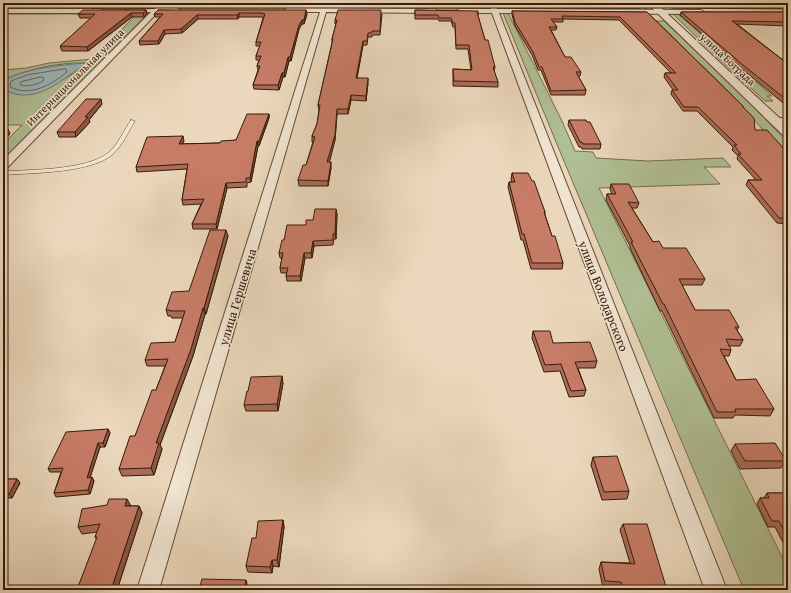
<svg xmlns="http://www.w3.org/2000/svg" width="791" height="593" viewBox="0 0 791 593" font-family="'Gentium Book Plus',serif">
  <style>
    .green { fill: #b1c095; stroke: #746e4e }
    .water { fill: #9cb8ba; stroke: #737973 }
    .lines { fill: none; stroke-linecap: round; stroke-linejoin: round }
    .shore { stroke: #696a61; stroke-width: 1 }
    .service-casing { stroke: #634a35; stroke-width: 1 }
    .minor-casing { stroke: #634a35; stroke-width: 2 }
    .tertiary-casing { stroke: #634a35; stroke-width: 2 }
    .service { fill: #f2e6d3; fill-rule: evenodd }
    .minor { fill: #f2e6d3; fill-rule: evenodd }
    .tertiary { fill: #f2e6d3; fill-rule: evenodd }
    .wall { fill: #ab6b59; stroke: #361b08 }
    .shaded-wall { fill: #8b5748; stroke: #361b08 }
    .building { fill: #c77c67; stroke: #361b08 }
    .labels { text-anchor: middle; stroke-width: 3; stroke-linejoin: round; paint-order: stroke }
    .far-street-label { font-size: 11px; fill: #361b08; stroke: #f2e6d3 }
    .street-label { font-size: 13px; fill: #361b08; stroke: #f2e6d3 }
  </style>
  <rect width="100%" height="100%" fill="#ebd8bc"/>
  <filter id="stains"><feTurbulence type="fractalNoise" baseFrequency=".005" numOctaves="4"/><feColorMatrix values="0 0 0 0 .2 0 0 0 0 .09 0 0 0 0 .02 0 0 0 .5 -.17"/></filter>
  <radialGradient id="worn" r=".72"><stop offset=".6" stop-color="#630" stop-opacity="0"/><stop offset="1" stop-color="#630" stop-opacity=".3"/></radialGradient>
  <!-- green -->
  <path class="green" d="M15 3 8 8H144L149 3H160L156 7 147 10 3 9V4Z
    M167 3H175L171 8 311 7 313 3H322L319 8 316 9H162Z
    M331 3H340L339 7 475 8 473 3H487L489 8 483 9H335L329 8Z
    M495 3H506L509 8H640L636 3H646L650 7 641 10H507L499 9Z
    M3 12H149L3 166V144L22 125H3V83L7 84 4 89 19 95 55 84 81 69 87 63C60 62 28 69 3 80V70L26 68 49 63 93 59 123 31V28L137 14H3Z
    M671 12 678 14 772 96H767L773 101H765L715 55Z
    M503 13H553H508L562 121 575 151 593 152 596 158 648 161 723 158 731 167H704L720 184 599 188 788 569V590H744L561 154Z
    M653 21H664L743 95 788 143V158L755 121Z"/>
  <!-- water -->
  <path class="water" d="M87 63C82 68 77 69 72 73 53 88 28 104 4 89L3 88 6 84 3 83V80C29 68 58 65 87 63Z"/>
  <g class="lines">
    <!-- shore -->
    <path class="shore" d="M66 69 67 72C51 85 31 97 10 87L11 81 27 75Z
      M41 77 44 78 43 81C36 85 28 87 20 85L21 82Z"/>
    <defs>
      <path id="service" d="M131 120 135 121C128 132 123 145 113 154 93 173 31 173 3 175V171C31 170 86 170 108 153 118 145 124 130 131 120Z"/>
      <path id="minor" d="M323 3H329L328 8 435 9 438 11 435 13 326 12 159 590H137L320 12H287L284 10 287 8H321Z
        M490 3H494L497 9 701 10 704 12 701 14 499 13 727 590H705L492 13H459L456 11 459 9H491Z
        M160 5 163 7 162 8H177L180 10 177 12H158L7 168 3 169V160L151 12 127 13 124 11 125 10 155 9Z
        M3 9H101L104 11 101 13H3Z
        M777 118H788V124L774 123 772 121 774 119Z"/>
      <path id="tertiary" d="M647 3H656L788 126V137L784 136Z"/>
    </defs>
    <!-- service casing -->
    <use href="#service" class="service-casing"/>
    <!-- minor casing -->
    <use href="#minor" class="minor-casing"/>
    <!-- tertiary casing -->
    <use href="#tertiary" class="tertiary-casing"/>
    <!-- service -->
    <use href="#service" class="service"/>
    <!-- minor -->
    <use href="#minor" class="minor"/>
    <!-- tertiary -->
    <use href="#tertiary" class="tertiary"/>
  </g>
  <!-- wall -->
  <path class="wall" d="M3 3H47L41 7H3Z
    M91 3H309L308 7H164L160 4 154 8H91L90 4Z
    M339 3H380V7H340Z
    M415 3H475V6L415 7Z
    M507 3H638L640 5 639 8H510Z
    M665 3H788V9L672 8Z
    M146 10 147 14 144 17H132L88 51H62L60 46 91 18H80L78 14Z
    M158 10 307 14 304 24H302L299 29 291 61H289L285 77H283L279 90 254 89 253 85 258 70 257 66 259 60H256V56L260 46H256V42L263 18V17H239L238 19H198L182 33 165 34 159 44 140 45 139 41 160 17H155L154 14Z
    M415 10 478 12V16L485 40 495 67 494 72 498 82V87L453 86V69L471 70 468 49H456L455 27H453L451 21H439L438 19H415Z
    M512 11 647 12 743 106V107L755 130 788 153V224L777 223 746 185 748 180H756L737 159 738 156 732 150 733 147 697 111H683L671 94 672 90H673L664 77 665 73H671L619 20 563 19V22H553L557 27 556 30H551L565 57 581 72 580 76H578L586 90 585 95H551L541 70H538L532 55 515 26 512 15Z
    M681 12H788V26L737 24 788 64V107L742 69 680 15Z
    M382 14 380 35H372V37H368L367 45H363L357 78 368 83 366 101 351 100 348 114H337L335 140 329 162 331 168 328 186H299L298 180 306 165 313 142H312V136L317 124 319 110 318 105 332 43V39L336 24H335V20Z
    M102 104 89 120 90 122 76 137H59L57 132Z
    M269 114V118L259 146H258L251 182 247 183V187L227 188 217 229H193L192 224 201 204 183 205 182 200 187 169 137 172 136 167 184 141 182 144 220 143 236 140Z
    M569 120 601 144 600 149H582L581 147H579L568 125Z
    M512 173 532 181 545 212V215L552 236 563 263 562 269H531L523 240H521L508 187 509 182H512L511 179Z
    M611 184 639 203 637 208H632L653 242 705 279 702 285H682L695 310 739 327 737 330 743 340 740 346H729L731 350 729 356H724L736 380 774 409 770 416 735 415 733 418H714L662 311H660L630 248V246L606 200 607 194H612L610 189Z
    M337 214 336 239H334L333 245 314 246 312 258H305L301 281H287L286 276 287 273H281L280 268 282 258H280L279 253 284 240 313 220Z
    M228 236 206 314H205L193 356 160 445 162 449 154 475 122 476 119 469 135 436 156 390 165 366H147L145 360 175 342 183 318H172L171 316H168L166 310 189 291Z
    M533 331 553 343 597 361 595 368H578L586 390 584 396 569 397 560 371 544 372 532 338Z
    M283 383 278 411H246L244 405Z
    M108 429 110 433 105 447H100L90 477 94 481 90 494 56 497 54 493 61 472H50L48 469Z
    M735 444 786 461 781 468 740 469 731 451Z
    M593 457 629 491 627 499 602 500 591 465Z
    M3 479H17L20 483 12 498H3Z
    M767 493H788V552L775 527H768L757 504 760 498H764Z
    M131 506H139L142 513 117 590H80L78 587 97 540 95 537 97 532 82 534 78 527Z
    M283 520 284 527 279 567 273 566 272 573 248 572 246 566 256 538Z
    M623 524 667 590H619L618 588H603L599 569 601 562 630 563 620 530Z"/>
  <!-- shaded-wall -->
  <path class="shaded-wall" d="M41 3H47L41 7 40 4Z
    M155 3H160V4L154 8V4Z
    M146 10 147 14 144 17 143 13Z
    M306 10 307 14 304 24V20Z
    M131 13 132 17 88 51 87 47Z
    M239 13V17L238 19 237 15Z
    M197 15 198 19 182 33 181 29Z
    M302 20V24L299 29 291 61 290 57 299 25Z
    M164 30 165 34 159 44 158 41Z
    M363 41V45L356 83V78Z
    M288 57 289 61 285 77 284 73Z
    M282 73 283 77 279 90 278 85Z
    M368 78V83L366 101V96Z
    M351 95V100L348 114V109Z
    M101 99 102 104 89 120 90 122 76 137 75 132 85 117Z
    M337 109V114L335 140 328 168 327 162Z
    M269 114V118L259 146V141Z
    M8 129 10 134 3 141V134Z
    M183 136 184 141 180 149 179 144Z
    M257 141 258 146 251 182 250 178Z
    M331 162V168L328 186V181Z
    M226 183 227 188 217 229 216 224Z
    M336 209 337 214 336 239 335 234Z
    M226 230 228 236 206 314 204 308Z
    M313 241 314 246 312 258 311 253Z
    M304 253 305 258 301 281 300 276Z
    M203 308 205 314 193 356 160 445 162 449 154 475 151 468 156 443Z
    M282 376 283 383 278 411 277 404Z
    M108 429 110 433 105 447 103 443Z
    M98 443 100 447 89 481 87 478Z
    M92 477 94 481 90 494 88 490Z
    M17 479 20 483 12 498 9 494Z
    M127 499 131 506H125Z
    M139 506 142 513 117 590H114L112 587Z
    M283 520 284 527 279 567 277 560Z
    M272 560 273 566 272 573 270 567Z
    M246 580 247 583 246 590H244Z"/>
  <!-- building -->
  <path class="building" d="M3 3H41L3 4Z
    M91 3H155L154 4H90Z
    M163 3H308L164 4Z
    M509 3H638L640 5 510 4Z
    M670 3H788V6L672 5Z
    M83 10H146L143 13H131L87 47 60 46 95 14H78Z
    M158 10H306L304 20H302L299 25 290 57H288L284 73H282L278 85H253L260 66H257L261 56H256L261 42H256L265 14H263V13H239L237 15H197L181 29 164 30 158 41H139L163 14H154Z
    M338 10H381L380 31H372L371 33H368L367 41H363L356 78H368L366 96 351 95 348 109H337L335 135 327 162H331L328 181 298 180 303 165H306L315 137 312 136 317 124 320 105H318L333 39H332L337 20H335Z
    M415 10 478 11V12H477L485 40H488L495 67H493L498 82 454 81 453 69 472 70 469 45H456L455 23H453L451 18H439L438 15H415Z
    M512 11 647 12 743 106H742L754 118 755 130H767L788 153V218H779L748 180H762L738 154H741L734 145H737L698 107H684L672 90H678L665 73H676L620 17 562 16 563 19H551L557 27H549L565 57H571L581 72H576L586 90 551 91 542 67H539L533 52 515 22Z
    M681 12H788V22L732 21 788 64V101L743 65Z
    M86 99H101L85 117H88L75 132H57Z
    M247 114H269L259 141H257L250 178H246V182L226 183 216 224H192L204 199 182 200 188 164 136 167 147 137 183 136 179 144 220 143 221 141 236 140Z
    M569 120H586L587 122H590L601 144H583L582 142H580Z
    M3 129H8L3 134Z
    M512 173H528L532 181H534L545 212H544L552 236H555L563 263H532L524 234H522L509 182H515Z
    M611 184H629L639 203 628 202 653 242 659 241 663 248H686L705 279H679L695 310H729L739 327H735L743 340 726 339 731 350 720 349 736 380 756 379 774 409H735L736 412H717L664 304H663L631 242H633L607 194H616Z
    M315 209H336L335 234H333V240L313 241 311 253H304L300 276H286L288 268H280L283 253H279L282 240H284L287 225H306V220H313Z
    M210 230H226L204 308H203L191 349 156 443H159L151 468 119 469 130 436H135L152 390H156L168 359 145 360 151 343 175 342 185 311H170V310H166L172 292 189 291Z
    M533 331H550L553 343 590 342 597 361 575 362 586 390 571 391 561 364 545 365Z
    M282 376 277 404 244 405 247 391H248L251 377Z
    M108 429 103 443H98L87 478 92 477 88 490 54 493 63 468 48 469 66 432Z
    M775 443 786 461H745L735 444Z
    M617 456 629 491 604 492 593 457Z
    M3 479H17L9 494H3Z
    M767 493H788V538L779 521H772L760 498H769Z
    M109 499H127L125 506H139L112 587H78L97 537H95L100 524 78 527 82 509 107 505Z
    M283 520 277 560H272L270 567 246 566 252 538H256L258 521Z
    M623 524H647L667 590H624L621 582 605 581 601 562 635 564Z
    M202 579 246 580 244 590H199Z
    M53 589V590H40Z"/>
  <g class="labels">
    <!-- far-street labels -->
    <g class="far-street-label">
      <text transform="translate(728 59) rotate(43)" y="4">улица Бограда</text>
      <text transform="translate(75 77) rotate(-45)" y="4">Интернациональная улица</text>
    </g>
    <!-- street labels -->
    <g class="street-label">
      <text transform="translate(604 296) rotate(69)" y="5">улица Володарского</text>
      <text transform="translate(237 297) rotate(-73)" y="5">улица Гершевича</text>
    </g>
  </g>
  <!-- margin -->
  <rect width="791" height="593" fill="none" stroke="#ebd8bc" stroke-width="16"/>
  <rect x="4" y="4" width="783" height="585" fill="none" stroke="#361b08" stroke-width="2"/>
  <rect x="8" y="8" width="775" height="577" fill="none" stroke="#361b08"/>
  <rect width="100%" height="100%" filter="url(#stains)"/>
  <rect width="100%" height="100%" fill="url(#worn)"/>
</svg>
